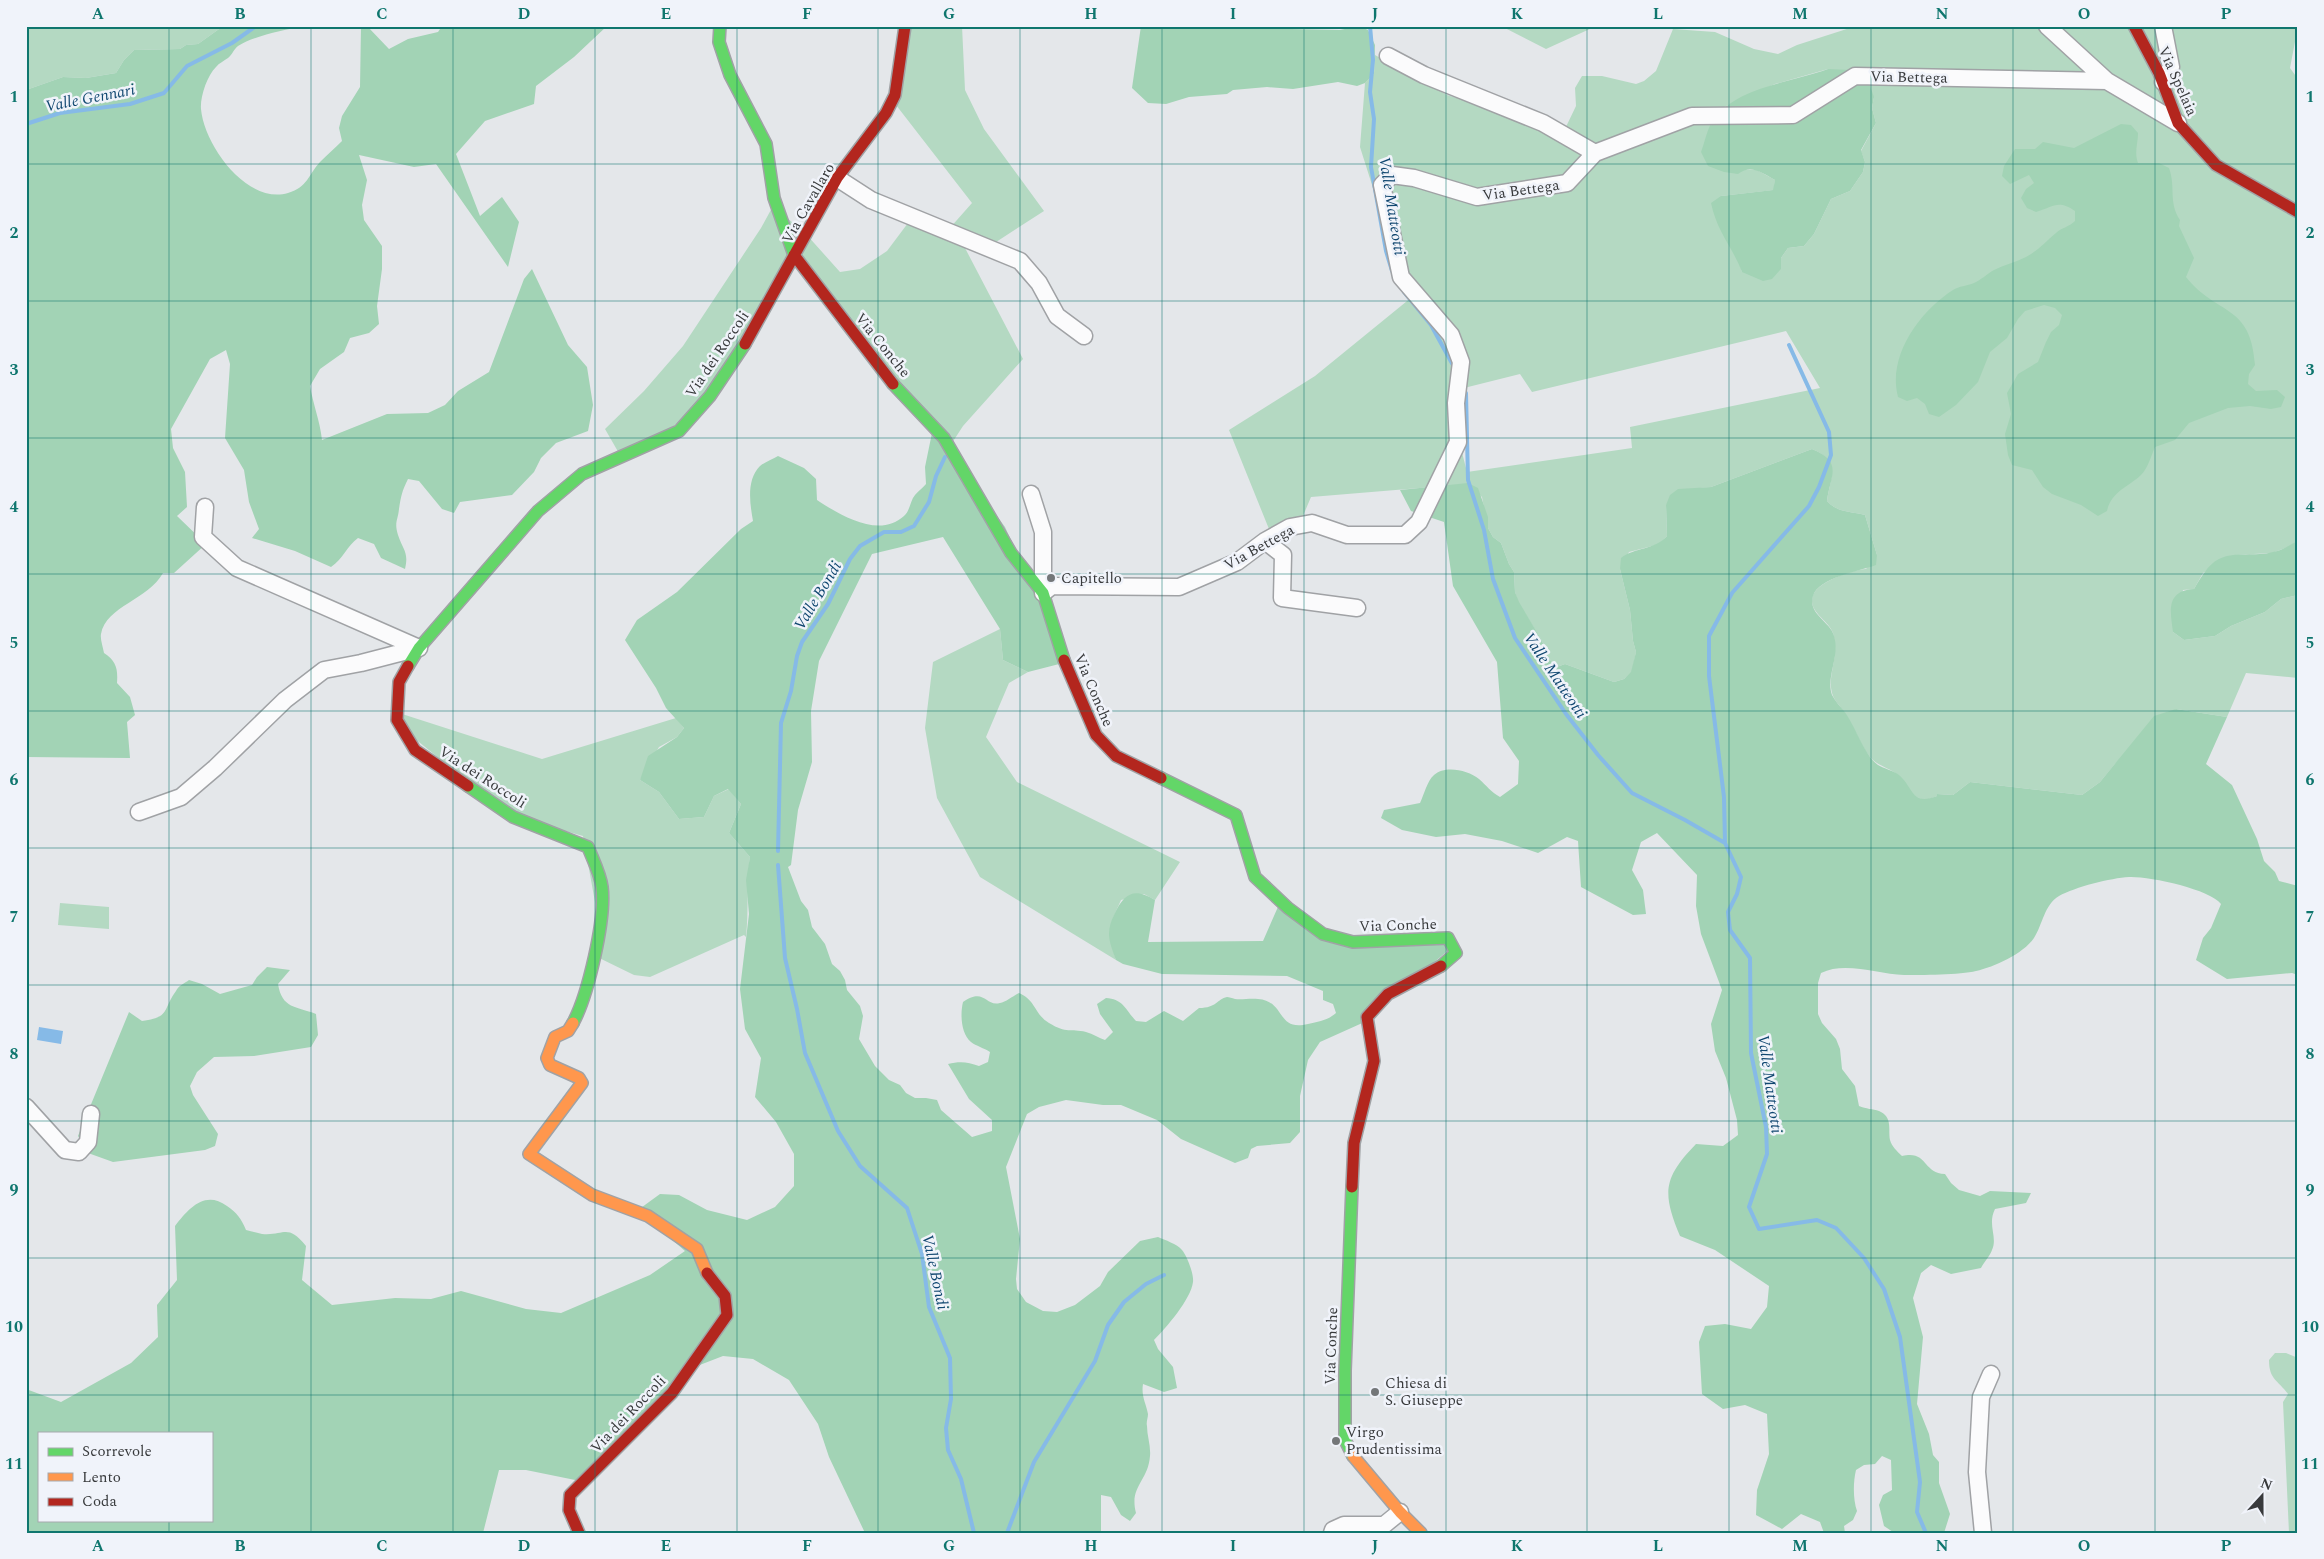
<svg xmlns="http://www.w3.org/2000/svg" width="2324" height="1559" viewBox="0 0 2324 1559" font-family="Spectral,serif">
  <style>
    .green { fill: #b4d9c2; fill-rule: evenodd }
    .forest { fill: #a2d3b5; fill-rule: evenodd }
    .water { fill: #86bae7 }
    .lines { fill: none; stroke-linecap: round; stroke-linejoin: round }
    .stream { stroke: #86bae7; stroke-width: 4 }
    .street-casing { stroke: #a0a2a5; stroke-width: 19 }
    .fast-casing { stroke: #a0a2a5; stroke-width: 14 }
    .slow-casing { stroke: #a0a2a5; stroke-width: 14 }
    .jam-casing { stroke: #a0a2a5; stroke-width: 14 }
    .street { stroke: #fbfbfc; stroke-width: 16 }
    .fast { stroke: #63d668; stroke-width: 11 }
    .slow { stroke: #ff974d; stroke-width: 11 }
    .jam { stroke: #b3261e; stroke-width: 11 }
    .grid { fill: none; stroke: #0f766e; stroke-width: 1; stroke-opacity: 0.55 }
    .poi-dot { fill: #747779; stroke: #f0f3fa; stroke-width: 2 }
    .labels { text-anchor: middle; stroke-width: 5; stroke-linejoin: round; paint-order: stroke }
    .street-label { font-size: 15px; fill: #383a3c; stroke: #f0f3fa }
    .poi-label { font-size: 15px; fill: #383a3c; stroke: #f0f3fa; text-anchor: start }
    .water-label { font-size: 16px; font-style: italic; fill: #104770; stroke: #f0f3fa }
    .neatline { fill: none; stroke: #0f766e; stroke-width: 2 }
    .grid-label { font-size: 16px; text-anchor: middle; font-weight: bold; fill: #0f766e }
  </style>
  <rect width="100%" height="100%" fill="#e4e7ea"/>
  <!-- green -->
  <path class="green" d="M26 26H230L219 29 198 44 186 45 180 49 134 50 124 60 116 73 86 78 63 77 26 90Z
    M905 26H962L965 90 984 129 1044 211 993 244 974 240 965 248 1023 359 963 426 950 446 800 256 713 397 624 462 605 429 644 391 683 346 761 228 773 206 806 234 840 272 860 269 887 251 908 223 949 229 972 203 896 105Z
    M1501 26H1592V28L1546 49Z
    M1856 26H2298L2290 68 2298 79V541L2288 547 2272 553 2236 555 2203 573 2194 589 2183 590 2173 632 2184 640 2215 636 2231 626 2265 612 2281 599 2298 595V678L2246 673 2227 717 2176 709 2115 764 2100 782 2082 795 1970 782 1953 795 1937 794V796C1930 799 1925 801 1919 798 1910 795 1906 782 1899 776 1892 769 1881 767 1873 760 1863 751 1853 724 1844 712 1840 705 1834 701 1832 693 1827 674 1840 657 1833 633 1829 620 1807 612 1813 595 1819 581 1852 570 1866 569L1877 555 1865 515C1850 511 1838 513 1827 501 1830 477 1842 461 1812 449L1711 487 1700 488 1666 505 1667 536 1660 544 1629 552 1620 569 1630 610 1633 641 1636 652 1632 672 1624 679 1614 682 1565 664 1554 668 1541 639 1518 602 1515 592 1514 572 1509 564 1501 543 1493 537 1488 528 1482 497 1468 484 1311 497 1300 523 1271 534 1229 430 1315 376 1412 297 1385 226 1360 147 1365 83 1374 74 1375 55 1447 95 1564 131 1576 106 1575 88 1582 76H1602L1636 84 1644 81 1656 71 1673 29 1715 32 1754 49 1778 54 1797 45ZM1828 69 1874 97 1872 108 1876 123 1861 151 1865 162 1863 172 1850 191 1831 199 1814 234 1804 246 1788 248 1781 258V269L1742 272 1721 196 1774 190 1775 180 1757 170H1744L1724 107 1775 84ZM1786 331 1820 388 1630 427 1632 448 1467 472 1457 433 1456 390 1520 374 1532 392Z
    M1000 629 1003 660 1028 672 1009 683 986 737 1017 782 1180 862 1155 900 1144 894 1121 900C1108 929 1107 930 1116 960L980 877 937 798 925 728 933 662Z
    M399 713 542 759 676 718 684 728 677 737 659 747 640 780 659 792 679 819 704 817 714 796 729 789 741 804 729 833 750 857C746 884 749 910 746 937L744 935 650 977 634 975 591 954 601 935 583 836 509 815 414 738Z
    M60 903 109 907V929L58 925Z
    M2275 1353H2286L2298 1358V1533H2289L2283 1402 2288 1394C2278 1380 2269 1380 2269 1360Z"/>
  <!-- forest -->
  <path class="forest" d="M230 26H303C284 30 254 36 238 46 234 49 232 55 228 58 224 61 219 63 216 67 207 76 200 97 201 109 204 145 247 205 288 193 308 187 308 175 320 162 327 155 335 148 342 141L339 128 342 116 360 87 361 26H367L389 49 408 39 438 32 442 26H607L574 57 536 86 534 104 485 121 456 154 480 216 502 197 519 222 508 267 436 164 414 167 359 155 367 180 362 205 364 220 382 246V269L377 306 379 324 369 333 350 338 344 352 320 369 310 386C313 404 320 421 322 440L387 414 428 413 445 405 458 391 489 372 524 279 532 269 568 345 587 367 593 405 588 431 556 443 541 458 534 472 512 495 460 502 454 513 442 509 419 481 408 479C402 491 401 496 399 509 398 520 394 522 398 535 403 550 409 552 405 569L381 558 374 544 358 538C347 546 343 559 331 567L295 551 252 538 259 529 249 502 244 470 225 438 230 364 226 350 210 359 171 429 173 448 185 472 187 507 177 516 206 544 174 573H163C148 600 106 606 101 634 100 639 103 647 104 653 116 661 118 668 117 683L130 697 135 715 127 722 130 758 26 757V90L63 77 86 78 116 73 124 60 134 50 180 49 186 45 198 44 219 29Z
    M1141 26H1289L1291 29 1340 30 1359 26 1368 30 1375 45 1374 74 1365 83 1357 86 1338 82 1293 89 1267 87 1233 90 1227 94 1189 97 1166 104 1148 103 1132 88Z
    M1828 69 1851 70 1866 75 1874 97 1872 108 1876 123 1861 150 1865 162 1863 172 1850 191 1831 199 1814 234 1804 246 1788 248 1781 258V269L1772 279 1763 281 1742 272C1732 246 1717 232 1711 203L1721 196 1773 190 1775 180C1762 173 1751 164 1738 174L1724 172 1708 166 1701 152C1705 142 1707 128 1714 119 1737 87 1792 82 1828 69Z
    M2121 124 2131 125 2138 133C2138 144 2134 152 2138 163H2159L2169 168C2176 187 2168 202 2180 220L2179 226 2194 258 2186 277C2217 316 2251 303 2255 365L2249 374 2248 384 2256 391 2277 390 2285 397 2281 407 2271 409 2250 406 2228 408 2189 423 2175 440 2155 447C2151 456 2148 468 2141 475 2128 487 2111 492 2107 511L2098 516 2081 505 2052 494 2043 487 2032 470 2012 465 2008 455 2005 434 2011 414 2007 393 2018 374 2038 362 2046 342 2051 332 2059 325 2062 315 2055 308 2044 305 2025 311 2018 319 2007 338 1990 352 1978 382 1956 405 1939 417 1929 414 1925 404 1917 398 1907 401 1898 397C1887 356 1920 311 1953 290 1959 286 1967 286 1974 283 1981 280 1987 274 1994 270 2004 265 2016 262 2026 257 2040 249 2044 243 2056 233 2061 228 2069 227 2075 221V211C2058 199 2053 207 2036 212L2027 208 2021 198 2026 189 2034 183 2029 175 2010 184 2002 176 2004 166 2015 149H2035L2043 142 2074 148Z
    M933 428 1005 527 1067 662 1028 672 1003 660 1000 629 943 537 872 554 819 661 811 711 812 762 798 810 791 865 788 867 801 901 808 910 812 927 825 944 832 964 840 971 845 980 847 990 860 1006 863 1016 859 1039 875 1066 889 1080 900 1085 906 1093 915 1098H926L937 1100 941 1110 972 1137 992 1131V1120L969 1099 948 1064C960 1061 968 1062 979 1066L988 1062 990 1052C984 1048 976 1046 971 1042 961 1034 960 1014 963 1002 985 987 985 1007 1000 1003 1006 1002 1013 996 1019 993 1036 1000 1034 1014 1049 1023 1067 1034 1070 1028 1086 1032 1093 1034 1099 1038 1105 1040L1113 1032 1100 1014 1097 1004 1106 998C1123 999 1125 1009 1136 1021L1146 1022 1164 1011 1183 1021 1199 1008C1217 1008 1217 999 1227 997 1229 997 1232 998 1235 999 1242 1000 1250 998 1258 999 1286 1001 1276 1032 1308 1024 1319 1021 1327 1021 1336 1013L1333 1004 1323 1000V991L1287 976 1162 974 1123 964 1116 960C1113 952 1109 942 1109 934 1109 927 1111 921 1114 915 1124 893 1134 887 1155 900L1148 942 1263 941 1281 900 1328 934 1456 944 1381 1006 1369 1020 1320 1042 1308 1060 1300 1096V1132L1290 1143 1257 1146 1251 1149 1248 1158 1235 1163 1181 1139 1157 1120 1121 1105H1103L1066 1100 1039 1107 1027 1114 1006 1167 1020 1239 1016 1279 1017 1289 1026 1302 1043 1311 1057 1312 1075 1305 1100 1286 1108 1272 1140 1241 1158 1237C1165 1240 1177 1244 1182 1250 1187 1256 1194 1274 1193 1282 1191 1299 1166 1328 1154 1340L1158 1349 1173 1367 1177 1388 1164 1392 1143 1384C1141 1396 1146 1403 1148 1414 1148 1418 1146 1422 1147 1426 1147 1436 1151 1446 1150 1456 1148 1482 1129 1486 1136 1513L1130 1521 1121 1515 1111 1497 1101 1495V1533H865L829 1457 818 1424 789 1380 753 1359 723 1356 692 1368 585 1482 526 1470H499L483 1533H26V1389L61 1402 131 1363 158 1337 157 1305 177 1280 175 1226C189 1208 205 1190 227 1206 237 1213 241 1218 246 1230 251 1231 257 1233 262 1234 285 1236 287 1223 306 1246L302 1280 332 1305 395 1298 431 1299 461 1291 526 1309 561 1313 650 1275 685 1251 638 1210 660 1194 679 1195 707 1210 747 1220 775 1207 794 1186V1154L776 1122 755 1097 761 1058 745 1029 740 989 749 914 746 880 750 857 729 833 741 804 728 789 714 796 704 817 679 819 659 792 640 780 648 756 677 737 684 728 666 708 656 688 625 640 637 620 677 592 741 529 753 521C750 504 746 480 760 466 765 462 773 459 778 456L804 468 816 479 817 500C840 515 879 539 904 516 910 511 910 501 915 495 918 491 923 488 926 484L925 467ZM39 1433H211V1520H39Z
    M1812 449C1844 462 1830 476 1827 501 1838 513 1850 511 1865 515L1877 555 1876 565C1860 571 1818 578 1813 596 1808 612 1826 620 1832 631 1843 653 1825 675 1832 695 1835 701 1840 706 1844 711 1855 725 1864 755 1878 765 1884 769 1893 770 1899 775 1914 788 1911 806 1937 796V794L1953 795 1970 782 2082 795 2100 782 2154 716 2176 709 2227 717 2206 764 2232 785 2257 839 2264 861 2275 872 2279 881 2298 886V975L2292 973 2227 979 2196 960 2203 938 2211 928 2221 904C2210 889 2148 876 2129 877 2111 878 2075 887 2059 896 2044 905 2043 924 2034 938 2023 954 1994 967 1976 971 1961 975 1920 975 1904 975 1878 974 1845 961 1821 973L1818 983V1014L1822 1023 1836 1039 1840 1049 1842 1069 1855 1086 1859 1106C1866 1109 1873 1109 1879 1111 1893 1117 1888 1129 1890 1140 1892 1147 1897 1151 1902 1156 1928 1150 1922 1173 1945 1174L1951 1183 1959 1190 1980 1196 1990 1191 2031 1193 2026 1203 1995 1209C1987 1225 1998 1237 1992 1250 1990 1256 1984 1262 1981 1268L1951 1274 1931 1265 1921 1273 1913 1298 1923 1337 1917 1404 1929 1434 1933 1455 1939 1462V1483L1950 1514 1944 1533 1893 1532 1884 1526 1879 1505 1883 1495 1892 1490 1891 1460 1882 1456 1875 1464 1864 1465 1856 1470C1853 1482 1853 1500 1857 1511L1853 1520 1844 1526 1845 1533H1824L1820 1522 1801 1514 1782 1529 1756 1515 1757 1490 1769 1454 1767 1414 1745 1405 1723 1409 1702 1394 1699 1342 1705 1326 1725 1324 1751 1329 1767 1307 1769 1286 1715 1250 1680 1236C1662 1193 1663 1178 1696 1144L1723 1146 1738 1135 1737 1120 1726 1078 1715 1051 1711 1024 1722 990 1701 934 1696 906 1697 875 1657 833 1641 842 1632 870 1643 890 1646 914 1633 915 1581 887 1578 841 1567 837 1538 853 1502 841 1465 834 1436 837 1402 830 1381 818 1384 810 1420 803C1424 795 1427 781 1434 775 1445 765 1468 770 1479 779 1486 785 1491 792 1500 797L1518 784 1519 761 1503 738 1497 662 1453 586 1444 522 1411 511 1400 490 1468 483 1478 488 1488 517V528L1493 537 1501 543 1509 564 1514 572 1515 592 1519 602 1541 639 1554 668 1565 664 1614 682 1624 679 1631 672 1636 652 1633 641 1630 610 1620 569 1621 558C1635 547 1655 550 1667 536L1666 505 1670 495 1678 489 1711 487Z
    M2298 541V595L2281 599 2265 612 2231 626 2215 636 2184 640 2173 632C2170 610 2166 591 2194 589 2200 579 2208 564 2219 559 2235 551 2256 557 2273 552 2283 550 2289 545 2298 541Z
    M267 967 290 970 278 984C282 1009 296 1006 316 1014L318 1035 311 1047 254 1056 214 1057 197 1072 190 1086 193 1095 218 1134 215 1146 205 1150 113 1162 88 1153 78 1136 129 1012 142 1021C171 1017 162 1010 176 991 178 986 185 983 189 980L202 984 220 994 252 985 257 977Z"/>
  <!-- water -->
  <path class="water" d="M39 1027 63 1031 61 1044 37 1040Z"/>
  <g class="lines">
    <!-- stream -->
    <path class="stream" d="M1370 26 1373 60 1370 92 1374 119 1371 167 1386 251 1392 271
      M26 124 60 113 130 104 164 93 187 66 232 43 256 26
      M1404 292 1431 325 1454 367
      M1789 345 1829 432 1831 455 1819 487 1809 506 1732 593 1709 636V676L1724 797 1725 843 1741 877 1737 894 1728 912 1730 930 1750 958 1751 1053 1766 1127 1767 1154 1749 1207 1759 1229 1817 1220 1836 1228 1864 1258 1884 1289 1900 1337 1920 1482 1917 1512 1926 1533
      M1466 393 1468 480 1484 530 1493 579 1515 638 1566 714 1598 755 1632 793 1685 820 1725 843
      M778 851 781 723 791 691 797 656 802 642 828 604 850 559 860 546 884 532H901L914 526 929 502 936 476 945 457
      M778 865 785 958 797 1009 805 1053 838 1131 860 1166 907 1208 922 1254 929 1307 950 1358 951 1399 946 1428 948 1450 961 1479 974 1533
      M1007 1533 1034 1462 1095 1361 1108 1325 1124 1302 1146 1284 1164 1275"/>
    <defs>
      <path id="street" d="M2047 26 2107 81
        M1388 56 1424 75 1543 123 1595 153
        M2163 82 2171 67 2163 26
        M837 178 871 200 1020 261 1039 283 1057 316 1084 336
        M1031 494 1043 532V593
        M205 507 203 537 237 568 419 648
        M1265 541 1283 555 1282 598 1357 608
        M1043 593 1052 586 1179 587 1237 562 1265 541 1290 527 1312 523 1347 535H1405L1419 522 1458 442 1456 403 1461 362 1451 335 1401 277 1382 185 1392 175 1414 178 1477 197 1567 183 1595 153 1692 116 1793 115 1855 76 2107 81 2178 123
        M139 812 181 797 215 768 285 700 324 670 361 663 419 648
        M26 1107 65 1150 79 1152 88 1142 91 1114
        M1332 1533 1333 1530 1344 1525H1384L1400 1512
        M1983 1533 1977 1472 1981 1397 1991 1374"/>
      <path id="fast" d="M720 26 719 42 730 75 766 144 774 198 794 255
        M893 384 944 438 1011 553 1043 593 1064 660
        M408 666 419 648 538 511 582 474 679 431 710 396 745 344
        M1161 778 1236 815 1255 877 1288 908 1323 934 1353 942 1448 938 1456 953 1441 966
        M468 786 513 817 588 847C593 860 600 873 602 887 606 919 588 995 573 1023
        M1352 1187 1345 1371V1440L1353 1456"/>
      <path id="slow" d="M573 1023 568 1031 555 1037 547 1058 550 1065 579 1078 582 1083 529 1154 592 1195 648 1216 697 1249 707 1273
        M1353 1456 1400 1512 1421 1533"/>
      <path id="jam" d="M2134 26 2159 73 2178 123 2216 165 2298 212
        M794 255 893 384
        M745 344 837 178 886 113 895 95 905 26
        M1064 660 1096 735 1116 756 1161 778
        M408 666 399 682 397 720 415 750 468 786
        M1352 1187 1354 1143 1374 1061 1367 1017 1388 994 1441 966
        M579 1533 569 1510 570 1495 672 1393 727 1315 725 1296 707 1273"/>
    </defs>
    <!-- street casing -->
    <use href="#street" class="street-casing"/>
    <!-- fast casing -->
    <use href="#fast" class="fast-casing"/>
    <!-- slow casing -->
    <use href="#slow" class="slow-casing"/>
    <!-- jam casing -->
    <use href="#jam" class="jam-casing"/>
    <!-- street -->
    <use href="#street" class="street"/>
    <!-- fast -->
    <use href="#fast" class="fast"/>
    <!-- slow -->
    <use href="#slow" class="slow"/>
    <!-- jam -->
    <use href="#jam" class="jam"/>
  </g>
  <!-- grid -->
  <path class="grid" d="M169 26V1433M311 26V1533M453 26V1533M595 26V1533M737 26V1533M878 26V1533M1020 26V1533M1162 26V1533M1304 26V1533M1446 26V1533M1587 26V1533M1729 26V1533M1871 26V1533M2013 26V1533M2155 26V1533M26 164H2298M26 301H2298M26 438H2298M26 574H2298M26 711H2298M26 848H2298M26 985H2298M26 1121H2298M26 1258H2298M26 1395H2298M169 1520V1533"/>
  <!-- markers -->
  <g class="poi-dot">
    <circle cx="1051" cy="578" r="5"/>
    <circle cx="1375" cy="1392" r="5"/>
    <circle cx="1336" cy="1441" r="5"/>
  </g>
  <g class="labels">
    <!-- street labels -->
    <g class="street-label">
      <text transform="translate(1909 77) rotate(1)" y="5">Via Bettega</text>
      <text transform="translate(2178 81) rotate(66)" y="5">Via Spelaia</text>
      <text transform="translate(1521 190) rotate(-8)" y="5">Via Bettega</text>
      <text transform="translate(808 203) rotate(-60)" y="5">Via Cavallaro</text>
      <text transform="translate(883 345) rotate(51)" y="5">Via Conche</text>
      <text transform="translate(717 354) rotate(-56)" y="5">Via dei Roccoli</text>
      <text transform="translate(1259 547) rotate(-29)" y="5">Via Bettega</text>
      <text transform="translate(1094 690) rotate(67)" y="5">Via Conche</text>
      <text transform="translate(483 777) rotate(33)" y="5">Via dei Roccoli</text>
      <text transform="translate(1398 925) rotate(-2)" y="5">Via Conche</text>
      <text transform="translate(1331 1346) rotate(-88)" y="5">Via Conche</text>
      <text transform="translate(628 1414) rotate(-46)" y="5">Via dei Roccoli</text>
    </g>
    <!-- poi labels -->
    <g class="poi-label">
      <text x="1061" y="583">Capitello</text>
      <text x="1385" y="1388">Chiesa di<tspan x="1385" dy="17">S. Giuseppe</tspan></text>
      <text x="1346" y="1437">Virgo<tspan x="1346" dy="17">Prudentissima</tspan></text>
    </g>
    <!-- water labels -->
    <g class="water-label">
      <text transform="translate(90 97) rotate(-11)" y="6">Valle Gennari</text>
      <text transform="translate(1393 206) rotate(81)" y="6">Valle Matteotti</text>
      <text transform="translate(817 595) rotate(-59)" y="6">Valle Bondi</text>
      <text transform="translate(1556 675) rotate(56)" y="6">Valle Matteotti</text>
      <text transform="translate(1771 1084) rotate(82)" y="6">Valle Matteotti</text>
      <text transform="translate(936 1272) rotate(78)" y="6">Valle Bondi</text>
    </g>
  </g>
  <!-- border -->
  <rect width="2324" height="1559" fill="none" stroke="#f0f3fa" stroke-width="55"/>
  <!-- legend -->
  <rect x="38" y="1432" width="175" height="90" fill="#f0f3fa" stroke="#a6a9ae"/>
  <rect x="48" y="1448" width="25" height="8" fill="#63d668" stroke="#a6a9ae"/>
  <text x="82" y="1456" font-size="15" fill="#383a3c">Scorrevole</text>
  <rect x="48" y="1473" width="25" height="8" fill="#ff974d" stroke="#a6a9ae"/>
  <text x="82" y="1482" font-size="15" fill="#383a3c">Lento</text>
  <rect x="48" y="1498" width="25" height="8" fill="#b3261e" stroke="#a6a9ae"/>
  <text x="82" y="1506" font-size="15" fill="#383a3c">Coda</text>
  <!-- north arrow -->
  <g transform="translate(2262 1496) rotate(21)" stroke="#f0f3fa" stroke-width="4" paint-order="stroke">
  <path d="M0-4L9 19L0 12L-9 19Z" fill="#383a3c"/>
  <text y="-8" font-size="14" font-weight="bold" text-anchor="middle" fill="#383a3c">N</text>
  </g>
  <rect x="28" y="28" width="2268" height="1504" class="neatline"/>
  <g class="grid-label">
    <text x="98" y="19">A</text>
    <text x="240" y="19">B</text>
    <text x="382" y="19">C</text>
    <text x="524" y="19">D</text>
    <text x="666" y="19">E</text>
    <text x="807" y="19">F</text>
    <text x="949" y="19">G</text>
    <text x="1091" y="19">H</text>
    <text x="1233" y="19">I</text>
    <text x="1375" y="19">J</text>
    <text x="1517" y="19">K</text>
    <text x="1658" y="19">L</text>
    <text x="1800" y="19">M</text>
    <text x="1942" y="19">N</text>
    <text x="2084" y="19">O</text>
    <text x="2226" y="19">P</text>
    <text x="14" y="102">1</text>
    <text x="2310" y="102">1</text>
    <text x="14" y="238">2</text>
    <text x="2310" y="238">2</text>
    <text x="14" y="375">3</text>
    <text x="2310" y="375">3</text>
    <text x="14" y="512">4</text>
    <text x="2310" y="512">4</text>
    <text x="14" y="648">5</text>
    <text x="2310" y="648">5</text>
    <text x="14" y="785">6</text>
    <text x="2310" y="785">6</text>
    <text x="14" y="922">7</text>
    <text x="2310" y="922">7</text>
    <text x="14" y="1059">8</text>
    <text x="2310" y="1059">8</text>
    <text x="14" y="1195">9</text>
    <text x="2310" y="1195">9</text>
    <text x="14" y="1332">10</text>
    <text x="2310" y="1332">10</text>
    <text x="14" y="1469">11</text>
    <text x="2310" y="1469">11</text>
    <text x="98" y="1551">A</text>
    <text x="240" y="1551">B</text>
    <text x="382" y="1551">C</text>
    <text x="524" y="1551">D</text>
    <text x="666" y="1551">E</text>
    <text x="807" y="1551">F</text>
    <text x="949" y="1551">G</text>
    <text x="1091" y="1551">H</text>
    <text x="1233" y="1551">I</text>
    <text x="1375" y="1551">J</text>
    <text x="1517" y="1551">K</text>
    <text x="1658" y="1551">L</text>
    <text x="1800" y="1551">M</text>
    <text x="1942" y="1551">N</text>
    <text x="2084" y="1551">O</text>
    <text x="2226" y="1551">P</text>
  </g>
</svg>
